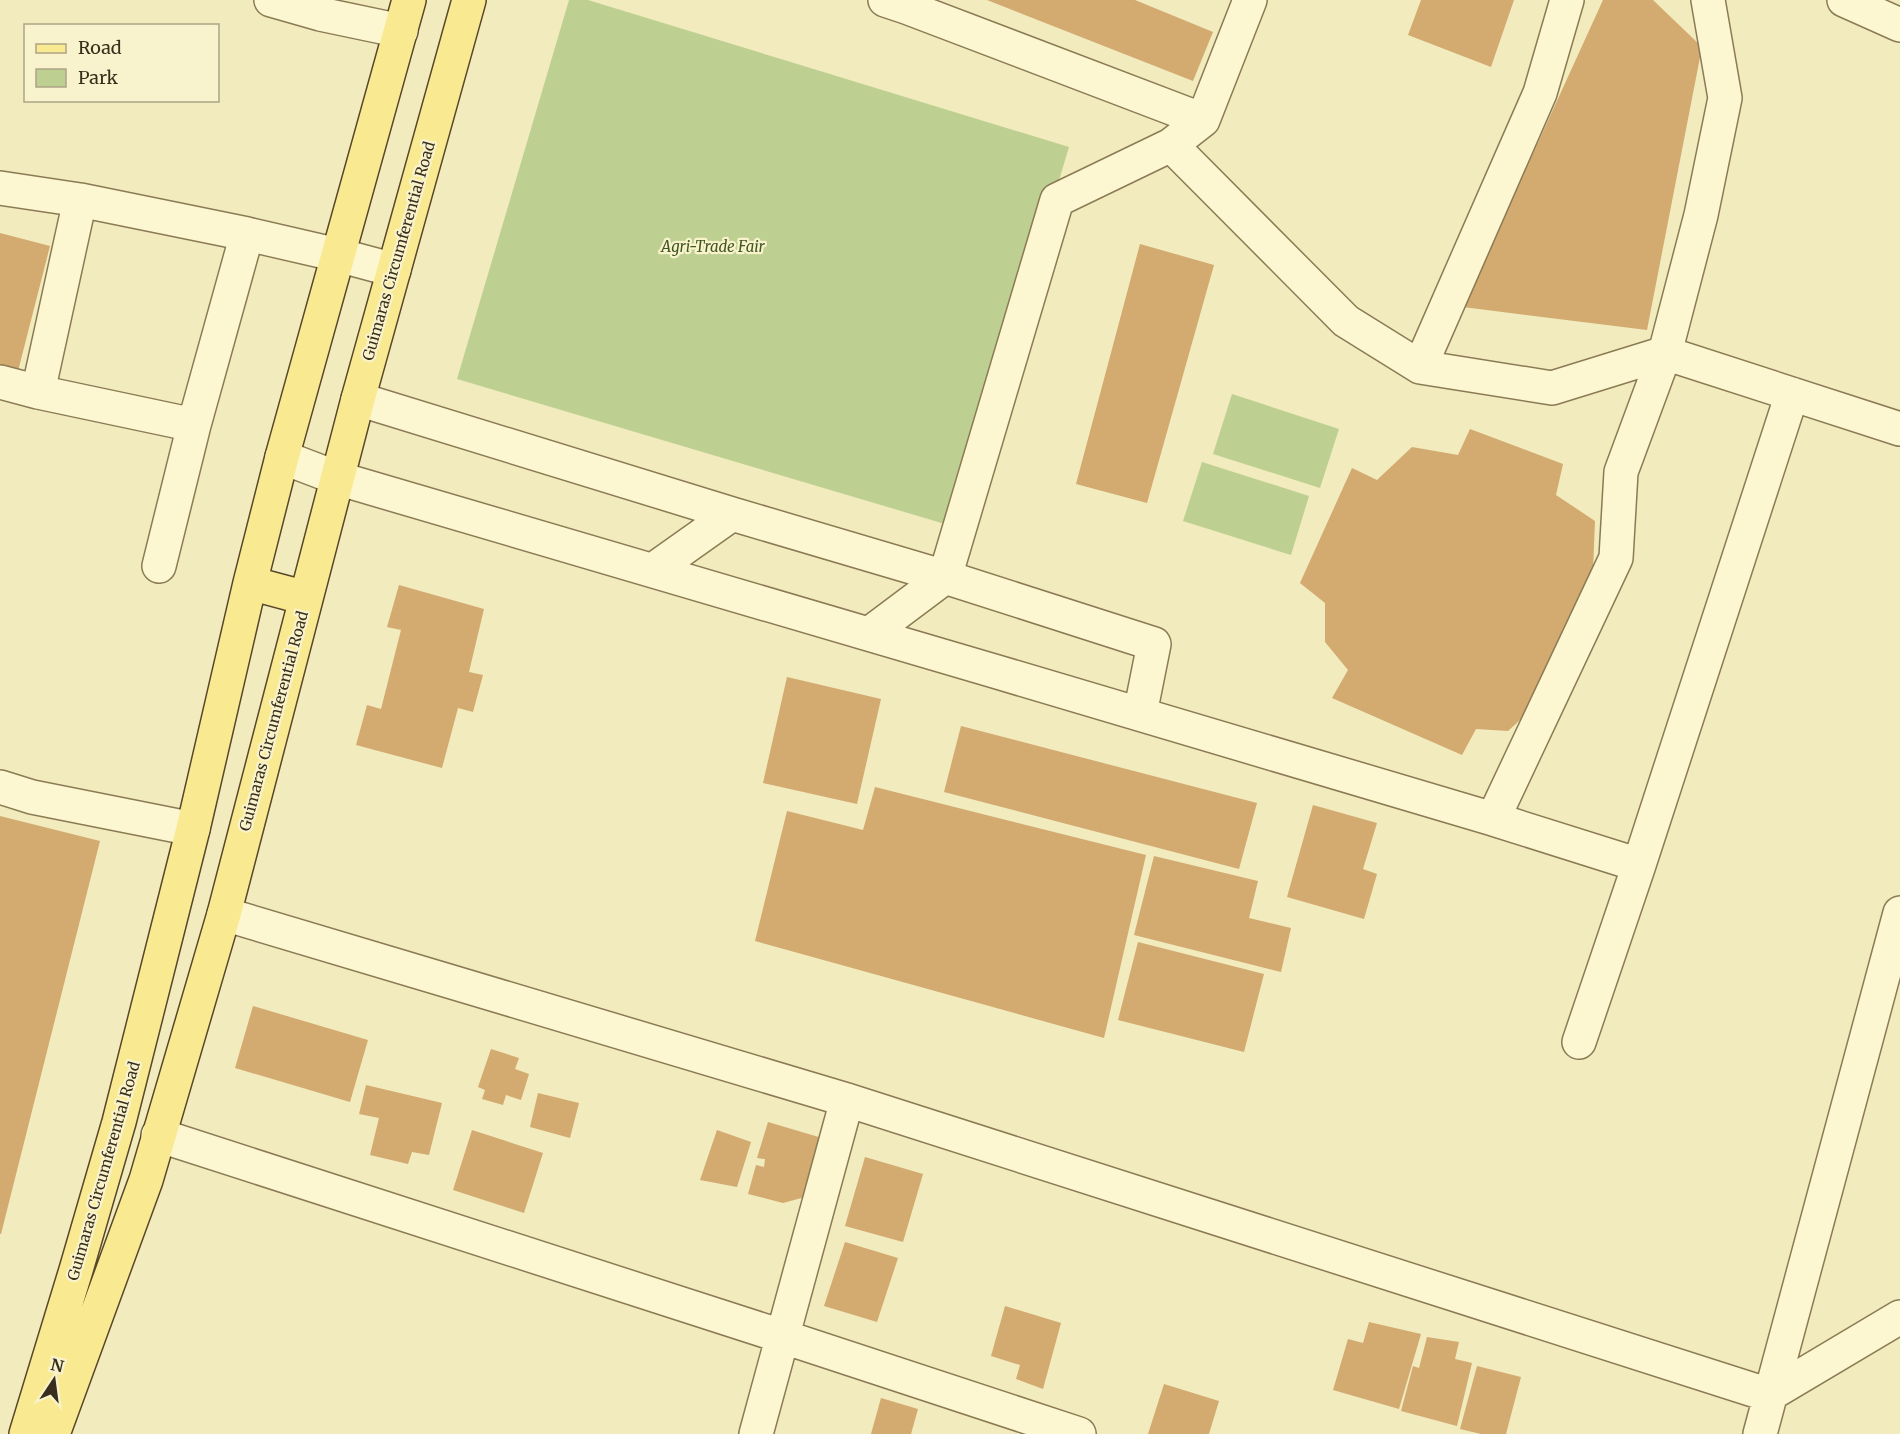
<svg xmlns="http://www.w3.org/2000/svg" width="1900" height="1434" viewBox="0 0 1900 1434" font-family="Merriweather,serif">
  <style>
    .green { fill: #bed091 }
    .building { fill: #d3aa70 }
    .lines { fill: none; stroke-linecap: round; stroke-linejoin: round }
    .minor-casing { stroke: #8b7b55; stroke-width: 36 }
    .major-casing { stroke: #58472a; stroke-width: 36 }
    .minor { stroke: #fcf6d1; stroke-width: 33 }
    .major { stroke: #f9ea91; stroke-width: 33 }
    .labels { text-anchor: middle; stroke-width: 4.5; stroke-linejoin: round; paint-order: stroke }
    .park-label { font-size: 15px; font-style: italic; fill: #405720; stroke: #f8f3cd }
    .street-label { font-size: 15px; fill: #392e1b; stroke: #f8f3cd }
  </style>
  <rect width="100%" height="100%" fill="#f1ebbd"/>
  <!-- green -->
  <path class="green" d="M569 0H588L1069 147 955 527 457 379Z
    M1232 394 1339 429 1320 488 1213 454Z
    M1202 462 1309 496 1291 555 1183 521Z"/>
  <!-- building -->
  <path class="building" d="M987 0H1135L1213 32 1193 81Z
    M1421 0H1514L1491 67 1408 35Z
    M1603 0H1653L1702 47 1647 330 1463 307Z
    M0 233 50 246 17 375 0 371Z
    M1140 244 1214 265 1147 503 1076 484Z
    M1470 429 1563 464 1556 495 1595 521 1593 570 1533 708 1508 731 1476 729 1462 755 1332 698 1348 670 1325 642V603L1300 583 1352 468 1377 480 1412 447 1458 455Z
    M399 585 484 609 469 672 483 675 473 712 458 708 442 768 356 745 367 705 381 709 401 630 387 627Z
    M787 677 881 699 857 804 763 783Z
    M961 726 1257 803 1239 869 944 792Z
    M875 787 1146 855 1104 1038 755 941 787 811 863 830Z
    M1313 805 1377 823 1363 869 1377 874 1364 919 1287 897Z
    M0 816 100 841 1 1234H0Z
    M1154 856 1258 881 1249 918 1291 928 1281 972 1134 935Z
    M1138 942 1264 974 1244 1052 1118 1020Z
    M253 1006 368 1040 350 1102 235 1068Z
    M491 1049 519 1058 515 1069 529 1074 521 1100 506 1095 503 1105 482 1099 485 1090 478 1087Z
    M366 1085 442 1103 429 1155 412 1152 408 1164 370 1155 379 1118 359 1114Z
    M538 1093 579 1103 570 1138 530 1127Z
    M768 1122 822 1138 805 1197 783 1203 748 1194 756 1165 764 1167 765 1159 757 1158Z
    M472 1130 543 1153 524 1213 453 1190Z
    M717 1130 751 1142 737 1187 700 1180Z
    M865 1157 923 1174 903 1242 845 1226Z
    M845 1242 898 1258 877 1322 824 1306Z
    M1005 1306 1061 1323 1043 1389 1016 1379 1020 1365 991 1356Z
    M1369 1322 1421 1334 1399 1409 1333 1390 1348 1339 1363 1343Z
    M1427 1337 1459 1342 1455 1359 1472 1363 1457 1426 1401 1411 1413 1366 1419 1368Z
    M1477 1366 1521 1377 1506 1434H1481L1460 1429Z
    M1164 1384 1219 1401 1209 1434H1148Z
    M881 1398 918 1409 911 1434H871Z"/>
  <g class="lines">
    <defs>
      <path id="minor" d="M271 0 320 14 401 31
        M885 0 906 7 1203 120 1250 0
        M1844 0 1900 25
        M1203 120 1171 145 1346 321 1420 367 1552 388 1665 353 1900 429
        M0 188 80 200 247 234
        M1420 367 1540 93 1567 0
        M0 382 38 392 194 425 159 566
        M38 392 80 200
        M358 399 732 514 945 577 1154 644 1140 714
        M194 425 247 234 338 255 394 270
        M282 457 337 478 994 671 1493 819 1616 558 1621 472 1665 353 1701 215 1725 98 1708 0
        M653 570 732 514
        M869 634 945 577 1057 200 1171 145
        M0 787 32 797 193 829
        M1493 819 1639 865 1579 1042
        M1639 865 1792 394
        M224 914 847 1100 1769 1395 1900 1317
        M158 1135 781 1336 1079 1434
        M756 1434 847 1100
        M1760 1434 1900 913"/>
      <path id="major" d="M250 583 306 598
        M26 1434 76 1270 119 1122 193 829 250 583 282 457 409 0
        M53 1434 146 1180 224 914 358 399 469 0"/>
    </defs>
    <!-- minor casing -->
    <use href="#minor" class="minor-casing"/>
    <!-- major casing -->
    <use href="#major" class="major-casing"/>
    <!-- minor -->
    <use href="#minor" class="minor"/>
    <!-- major -->
    <use href="#major" class="major"/>
  </g>
  <g class="labels">
    <!-- park labels -->
    <g class="park-label">
      <text x="713" y="252">Agri-Trade Fair</text>
    </g>
    <!-- street labels -->
    <g class="street-label">
      <text transform="translate(399 251) rotate(-74)" y="5">Guimaras Circumferential Road</text>
      <text transform="translate(274 721) rotate(-75)" y="5">Guimaras Circumferential Road</text>
      <text transform="translate(104 1171) rotate(-74)" y="5">Guimaras Circumferential Road</text>
    </g>
  </g>
  <!-- legend -->
  <rect x="24" y="24" width="195" height="78" fill="#f8f3cd" stroke="#aca486" stroke-width="1.5"/>
  <rect x="36" y="44" width="30" height="9" fill="#f9ea91" stroke="#aca486" stroke-width="1.5"/>
  <text x="78" y="54" font-size="18" fill="#392e1b">Road</text>
  <rect x="36" y="69" width="30" height="18" fill="#bed091" stroke="#aca486" stroke-width="1.5"/>
  <text x="78" y="84" font-size="18" fill="#392e1b">Park</text>
  <!-- north arrow -->
  <g transform="translate(54 1380) rotate(13)" stroke="#f8f3cd" stroke-width="4.5" paint-order="stroke">
  <path d="M0-4.5L10 22L0 15L-10 22Z" fill="#392e1b"/>
  <text y="-9" font-size="16" font-weight="bold" text-anchor="middle" fill="#392e1b">N</text>
  </g>
</svg>
